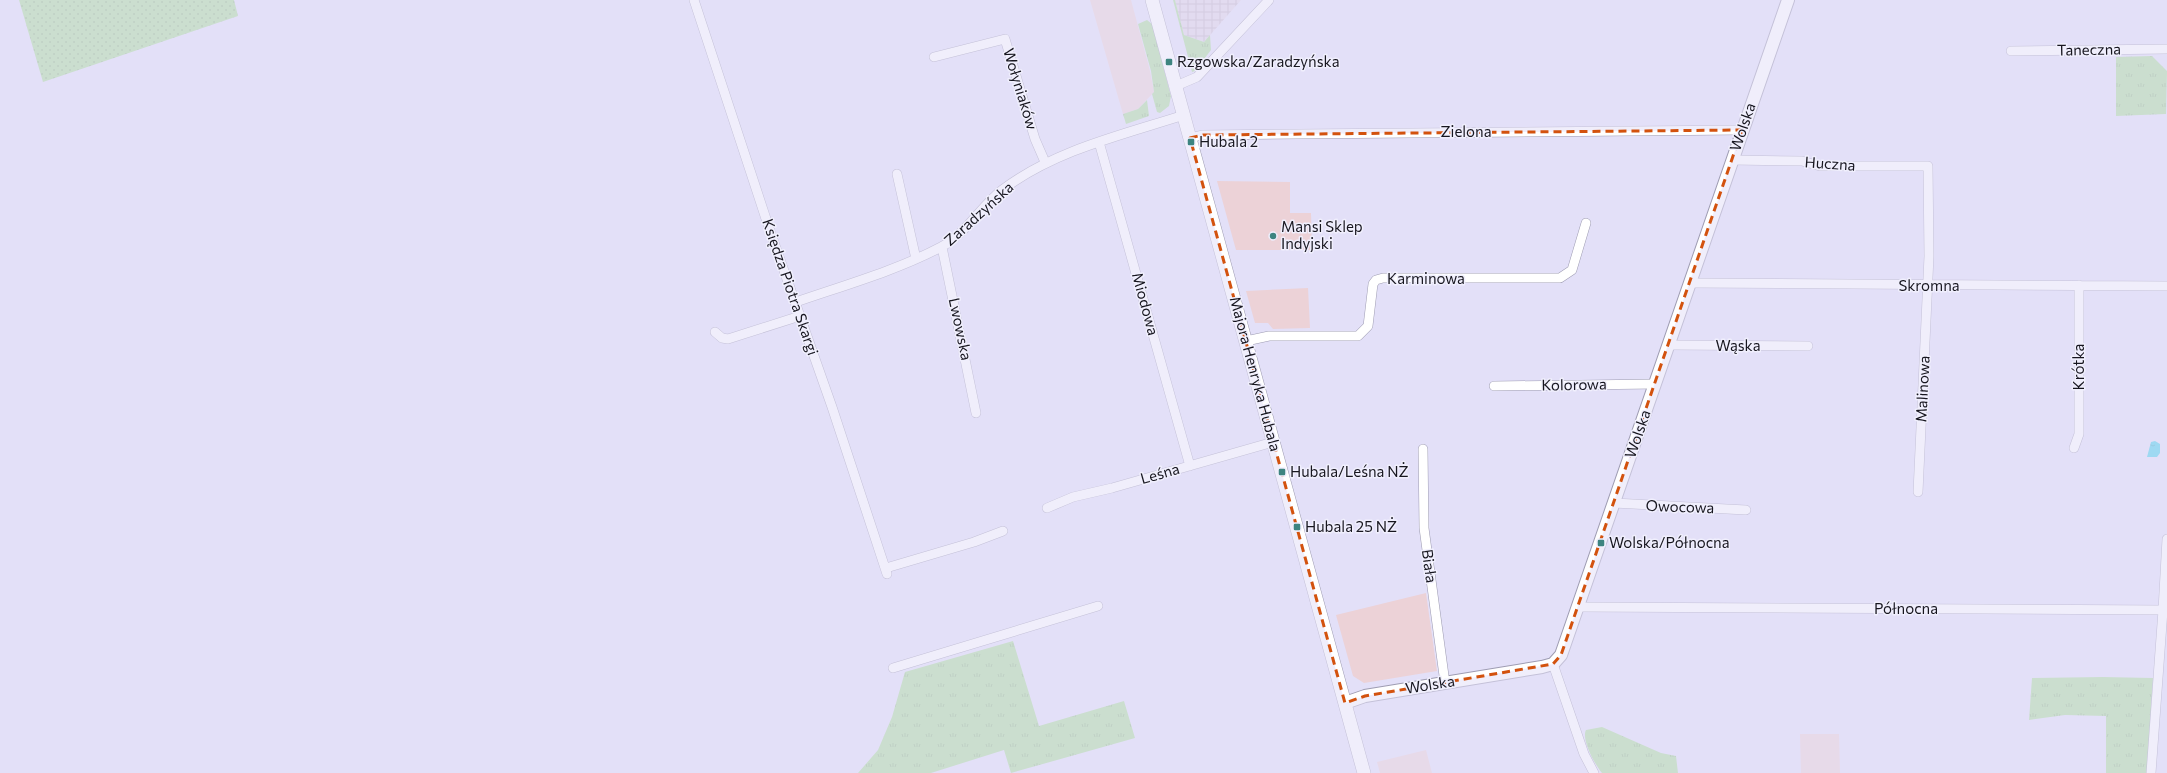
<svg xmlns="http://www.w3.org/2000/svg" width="2167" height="773" viewBox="0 0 2167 773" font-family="Commissioner,sans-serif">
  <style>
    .commercial { fill: #ecd2d7 }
    .industrial { fill: url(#industrial-grid) }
    .grass { fill: url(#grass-tufts) }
    .garden { fill: url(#garden-dots) }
    .water { fill: url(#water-ripples) }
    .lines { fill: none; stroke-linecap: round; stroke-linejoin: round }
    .minor-casing { stroke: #9e9cb2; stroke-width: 10 }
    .tertiary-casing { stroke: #9e9cb2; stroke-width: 14 }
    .secondary-casing { stroke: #9e9cb2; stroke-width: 14 }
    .minor { stroke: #fff; stroke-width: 9 }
    .tertiary { stroke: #fff; stroke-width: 12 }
    .secondary { stroke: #fff; stroke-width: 13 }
    .marked { fill: none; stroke: #d3520e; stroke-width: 3; stroke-dasharray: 8 5; stroke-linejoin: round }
    .poi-dot { fill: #3d8480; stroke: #f0effd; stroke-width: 1.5 }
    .labels { text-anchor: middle; stroke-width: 3; stroke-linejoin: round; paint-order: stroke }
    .street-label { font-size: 15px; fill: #17161f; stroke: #f0effd }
    .poi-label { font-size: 15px; fill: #17161f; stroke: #f0effd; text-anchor: start }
  </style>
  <defs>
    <pattern id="industrial-grid" width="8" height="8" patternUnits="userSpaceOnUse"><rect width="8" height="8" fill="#e1d4e7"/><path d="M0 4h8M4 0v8" fill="none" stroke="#c0b5c6"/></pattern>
    <pattern id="grass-tufts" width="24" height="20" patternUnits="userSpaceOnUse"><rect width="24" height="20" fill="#addc9e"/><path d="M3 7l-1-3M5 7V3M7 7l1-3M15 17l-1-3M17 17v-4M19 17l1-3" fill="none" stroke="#94bc88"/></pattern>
    <pattern id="garden-dots" width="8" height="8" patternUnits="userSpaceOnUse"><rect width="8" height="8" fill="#addc9e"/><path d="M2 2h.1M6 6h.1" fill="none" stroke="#94bc88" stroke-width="1.8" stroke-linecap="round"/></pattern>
    <pattern id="water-ripples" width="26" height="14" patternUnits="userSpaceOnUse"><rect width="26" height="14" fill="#4ad0ea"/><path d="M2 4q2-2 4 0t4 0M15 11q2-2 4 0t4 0" fill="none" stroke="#40b2c8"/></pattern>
  </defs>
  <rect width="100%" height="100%" fill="#e3e0f8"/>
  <!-- commercial -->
  <path class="commercial" d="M1090 0H1131L1150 71 1154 92 1138 109 1123 114Z
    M1217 181 1290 182V213H1311L1312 250H1236Z
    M1308 288 1310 328 1273 329 1268 323H1255L1246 291Z
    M1426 593 1437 671 1364 683 1353 676 1336 615Z
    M1800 734H1839L1840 773H1801Z
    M1426 750 1432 773H1380L1377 762Z"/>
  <!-- industrial -->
  <path class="industrial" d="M1175 0H1241L1204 42 1184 35Z"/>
  <!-- grass -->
  <path class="grass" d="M1173 0H1175L1184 35 1204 42 1210 35 1211 50 1195 71 1192 72Z
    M1147 20 1152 24 1171 96 1169 106 1160 113 1157 112 1152 94 1154 92 1151 71 1138 24Z
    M2152 56 2167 71 2166 114 2116 116V57Z
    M1147 100 1149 116 1126 124 1123 114 1138 109Z
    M1013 641 1039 726 1124 701 1135 738 1011 773 1004 750 931 773H858L878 750 892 717 905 672Z
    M2103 677 2153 678 2147 773H2106V716L2065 715 2029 720 2032 678Z
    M1602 727 1661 753 1676 756 1678 773H1602C1595 765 1581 739 1586 730Z"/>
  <!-- garden -->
  <path class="garden" d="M19 0H234L238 16 43 82Z"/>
  <!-- water -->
  <path class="water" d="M2155 441 2160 444V453L2157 457H2147L2151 442Z"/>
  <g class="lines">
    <defs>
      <path id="minor" d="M694 0 770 231 832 407 887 574
        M2011 51 2167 49
        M934 57 1005 39 1035 139 1045 162
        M1176 86 1197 77 1269 0
        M1190 138 1202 135 1742 130
        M1099 142 1190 466
        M1732 160 1802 161 1820 166H1928L1929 256 1918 492
        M897 174 916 259
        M942 247 976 413
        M1690 283 2167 286
        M796 302C842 286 898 270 941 247 966 234 980 207 1002 190 1055 150 1122 135 1184 115
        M715 332 722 338 728 339 800 316
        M1246 341 1269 336H1358L1368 326 1373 284 1376 280 1383 278H1560L1572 270 1586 223
        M1668 345 1808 346
        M1494 386 1655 384
        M2074 448 2079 434V285
        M1423 449 1424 528 1445 683
        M1614 503 1746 510
        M1047 508 1073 497 1112 488 1273 442
        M886 568 974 542 1003 531
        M1578 607 2163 610 2167 539
        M1553 664 1584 754 1594 773
        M893 668 1098 606
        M2151 773 2163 610"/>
      <path id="tertiary" d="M1345 703 1365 696 1542 667 1553 664 1561 655 1788 0"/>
      <path id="secondary" d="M1152 0 1364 773"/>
    </defs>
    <!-- minor casing -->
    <use href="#minor" class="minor-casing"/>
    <!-- tertiary casing -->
    <use href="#tertiary" class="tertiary-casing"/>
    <!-- secondary casing -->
    <use href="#secondary" class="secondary-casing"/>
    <!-- minor -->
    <use href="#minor" class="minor"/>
    <!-- tertiary -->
    <use href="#tertiary" class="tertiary"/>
    <!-- secondary -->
    <use href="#secondary" class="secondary"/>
  </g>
  <!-- marked area -->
  <path d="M0 0H2167V773H0ZM1742 130 1561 655 1553 664 1365 696 1345 703 1190 138 1202 135Z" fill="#e3e0f8" fill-opacity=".55" fill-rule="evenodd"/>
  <path class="marked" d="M1742 130 1561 655 1553 664 1365 696 1345 703 1190 138 1202 135Z"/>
  <!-- markers -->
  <g class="poi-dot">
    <rect x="1165" y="58" width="8" height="8" rx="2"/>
    <rect x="1187" y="138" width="8" height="8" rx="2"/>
    <circle cx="1273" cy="236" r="4"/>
    <rect x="1278" y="468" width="8" height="8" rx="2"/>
    <rect x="1293" y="523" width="8" height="8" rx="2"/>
    <rect x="1597" y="539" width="8" height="8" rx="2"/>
  </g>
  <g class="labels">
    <!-- street labels -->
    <g class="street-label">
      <text transform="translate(2089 50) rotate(-1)" y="5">Taneczna</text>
      <text transform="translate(1020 89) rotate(73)" y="5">Wołyniaków</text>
      <text transform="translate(1743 127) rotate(-71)" y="5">Wolska</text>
      <text x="1466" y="137">Zielona</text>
      <text transform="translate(1830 164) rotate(4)" y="5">Huczna</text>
      <text transform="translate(979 214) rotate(-42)" y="5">Zaradzyńska</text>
      <text x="1426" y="284">Karminowa</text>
      <text x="1929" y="291">Skromna</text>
      <text transform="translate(790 287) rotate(71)" y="5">Księdza Piotra Skargi</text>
      <text transform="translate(1145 304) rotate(75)" y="5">Miodowa</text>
      <text transform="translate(960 329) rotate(78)" y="5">Lwowska</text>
      <text x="1738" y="351">Wąska</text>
      <text transform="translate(2079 367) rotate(-90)" y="5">Krótka</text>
      <text transform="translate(1255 374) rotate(75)" y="5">Majora Henryka Hubala</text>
      <text transform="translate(1574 385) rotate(-1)" y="5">Kolorowa</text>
      <text transform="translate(1923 389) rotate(-87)" y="5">Malinowa</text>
      <text transform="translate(1638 434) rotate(-71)" y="5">Wolska</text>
      <text transform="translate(1160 474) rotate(-16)" y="5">Leśna</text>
      <text transform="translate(1680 507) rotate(2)" y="5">Owocowa</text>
      <text transform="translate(1429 566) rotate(82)" y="5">Biała</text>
      <text x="1906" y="614">Północna</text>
      <text transform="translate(1430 685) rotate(-9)" y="5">Wolska</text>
    </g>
    <!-- poi labels -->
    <g class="poi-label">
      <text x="1177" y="67">Rzgowska/Zaradzyńska</text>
      <text x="1199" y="147">Hubala 2</text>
      <text x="1281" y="232">Mansi Sklep<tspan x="1281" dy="17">Indyjski</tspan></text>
      <text x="1290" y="477">Hubala/Leśna NŻ</text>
      <text x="1305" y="532">Hubala 25 NŻ</text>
      <text x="1609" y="548">Wolska/Północna</text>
    </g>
  </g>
</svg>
